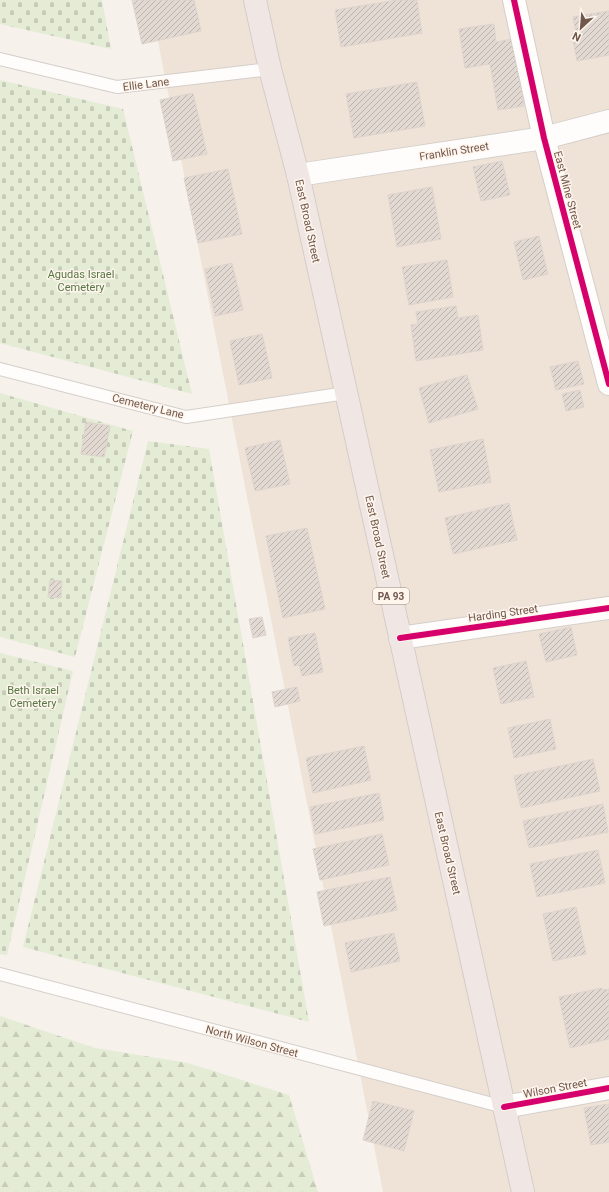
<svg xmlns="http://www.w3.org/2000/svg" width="609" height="1192" viewBox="0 0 609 1192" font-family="Roboto,sans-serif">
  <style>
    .residential { fill: #efe3d8 }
    .forest { fill: url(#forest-firs) }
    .cemetery { fill: url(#cemetery-stones) }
    .building { fill: url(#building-hatch); stroke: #ded4cd }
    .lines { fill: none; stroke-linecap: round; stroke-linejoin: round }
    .lane-casing { stroke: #d5cec9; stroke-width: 14 }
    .street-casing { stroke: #d5cec9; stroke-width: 24 }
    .highway-casing { stroke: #d5ccc6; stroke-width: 24 }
    .lane { stroke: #fefdfc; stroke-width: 12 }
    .street { stroke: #fefdfc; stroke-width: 22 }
    .highway { stroke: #f0e7e4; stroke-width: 22 }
    .cycleway-casing { stroke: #fef5ec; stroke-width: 8 }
    .cycleway { stroke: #d6006c; stroke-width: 6 }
    .labels { text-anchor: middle; stroke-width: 3; stroke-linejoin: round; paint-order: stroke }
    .shield { fill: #fef5ec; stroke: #9c867c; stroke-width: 1 }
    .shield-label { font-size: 10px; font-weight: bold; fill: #72574c }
    .street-label { font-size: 11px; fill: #72574c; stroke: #fef5ec }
    .park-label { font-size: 11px; fill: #577845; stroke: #fef5ec }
  </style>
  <defs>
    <pattern id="forest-firs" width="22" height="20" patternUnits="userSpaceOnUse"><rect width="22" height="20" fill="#e4ecd6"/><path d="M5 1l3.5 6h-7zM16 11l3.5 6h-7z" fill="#c7ccb9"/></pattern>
    <pattern id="cemetery-stones" width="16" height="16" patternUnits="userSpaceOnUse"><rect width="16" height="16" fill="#e4ecd6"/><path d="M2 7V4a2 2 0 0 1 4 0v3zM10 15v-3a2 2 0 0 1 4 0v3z" fill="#c7ccb9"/></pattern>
    <pattern id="building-hatch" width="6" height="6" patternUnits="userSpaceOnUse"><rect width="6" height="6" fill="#e2d9d3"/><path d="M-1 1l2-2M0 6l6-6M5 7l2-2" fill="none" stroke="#bcb3ad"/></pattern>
  </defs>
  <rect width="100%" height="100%" fill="#f6f1eb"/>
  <!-- residential -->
  <path class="residential" d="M150 0H609V1192H383Z"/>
  <!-- forest -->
  <path class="forest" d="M0 1016 95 1048 188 1063 289 1095 318 1192H0Z"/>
  <!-- cemetery -->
  <path class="cemetery" d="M0 0H102L111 49 0 24Z
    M0 80 123 109 192 394 0 343Z
    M0 393 133 431 75 657 0 637Z
    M148 441 209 449 309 1022 23 947Z
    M0 653 73 671 7 955 0 954Z"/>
  <!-- building -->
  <path class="building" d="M132 0H194L201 31 142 44Z
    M397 0H417L422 33 341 47 335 10Z
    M609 11V55L577 61 572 34 576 33 573 17Z
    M494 24 496 42 512 39 524 106 498 110 490 64 465 68 459 29Z
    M417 82 425 126 354 138 346 94Z
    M193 93 207 154 173 161 160 100Z
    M502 161 510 195 481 201 473 167Z
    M228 169 242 234 198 243 184 178Z
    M432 187 441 239 397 247 388 195Z
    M539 236 548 274 523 280 514 242Z
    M447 260 453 297 409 305 402 267Z
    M232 263 243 310 215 316 205 269Z
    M456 306 458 318 478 315 483 350 416 361 411 325 418 324 416 312Z
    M262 334 272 378 239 385 230 341Z
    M578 361 584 384 556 390 550 367Z
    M467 375 478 409 429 423 419 388Z
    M580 390 584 407 566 411 562 394Z
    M86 422 110 426 104 457 81 454Z
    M483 439 491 482 439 492 430 450Z
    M280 440 290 484 255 491 245 448Z
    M509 503 517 540 453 554 445 518Z
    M307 528 325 609 283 618 266 536Z
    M50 580 62 581 61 598 48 597Z
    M262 617 266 635 253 638 249 619Z
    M571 627 577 655 546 662 539 634Z
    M315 633 323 672 302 676 299 665 294 666 288 638Z
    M526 661 534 697 501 704 493 668Z
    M297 687 300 701 275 707 272 692Z
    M550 719 556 749 514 758 508 728Z
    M364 746 371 780 313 793 306 758Z
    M593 759 600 791 521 808 514 776Z
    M379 793 384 820 315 834 310 807Z
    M603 804 608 832 529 848 523 821Z
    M382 834 389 865 320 880 313 849Z
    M598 850 605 883 537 897 530 864Z
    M390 877 397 910 324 926 317 892Z
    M576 907 586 954 553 961 543 914Z
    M394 933 400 961 351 972 345 943Z
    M602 988V990L609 989V1039L570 1048 559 997Z
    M373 1101 414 1111 404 1151 363 1140Z
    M609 1104V1142L591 1145 584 1108Z"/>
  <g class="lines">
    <defs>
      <path id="lane" d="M0 59 117 87 270 69
        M0 369 186 417 346 393
        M0 974 504 1107"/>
      <path id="street" d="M514 0 544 138 609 384
        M298 175 544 138 609 121
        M400 638 609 608
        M504 1107 609 1088"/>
      <path id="highway" d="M255 0 270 69 298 175 523 1192"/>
    </defs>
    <!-- lane casing -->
    <use href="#lane" class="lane-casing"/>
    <!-- street casing -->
    <use href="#street" class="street-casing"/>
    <!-- highway casing -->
    <use href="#highway" class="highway-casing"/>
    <!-- lane -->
    <use href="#lane" class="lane"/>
    <!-- street -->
    <use href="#street" class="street"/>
    <!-- highway -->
    <use href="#highway" class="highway"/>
    <defs>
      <path id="cycleway" d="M514 0 544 138 609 384
        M400 638 609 608
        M504 1107 609 1088"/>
    </defs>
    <!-- cycleway casing -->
    <use href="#cycleway" class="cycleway-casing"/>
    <!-- cycleway -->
    <use href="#cycleway" class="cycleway"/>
  </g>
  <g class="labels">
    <!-- shield labels -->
    <rect class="shield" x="373" y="588" width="36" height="16" rx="3"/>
    <g class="shield-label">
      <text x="391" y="600">PA 93</text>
    </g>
    <!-- street labels -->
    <g class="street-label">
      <text transform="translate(146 84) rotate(-7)" y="4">Ellie Lane</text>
      <text transform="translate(454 151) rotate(-9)" y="4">Franklin Street</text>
      <text transform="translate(568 190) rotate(75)" y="4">East Mine Street</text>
      <text transform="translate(308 221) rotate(78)" y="4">East Broad Street</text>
      <text transform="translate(148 406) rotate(14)" y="4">Cemetery Lane</text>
      <text transform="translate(378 537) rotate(78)" y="4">East Broad Street</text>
      <text transform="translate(503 613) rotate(-8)" y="4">Harding Street</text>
      <text transform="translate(448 853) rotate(77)" y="4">East Broad Street</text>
      <text transform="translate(252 1041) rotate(15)" y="4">North Wilson Street</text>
      <text transform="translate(555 1088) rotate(-11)" y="4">Wilson Street</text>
    </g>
    <!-- park labels -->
    <g class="park-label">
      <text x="81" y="278">Agudas Israel<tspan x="81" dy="13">Cemetery</tspan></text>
      <text x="33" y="694">Beth Israel<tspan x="33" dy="13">Cemetery</tspan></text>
    </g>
  </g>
  <!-- north arrow -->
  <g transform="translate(581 28) rotate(206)" stroke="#fef5ec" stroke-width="3" paint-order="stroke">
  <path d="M0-3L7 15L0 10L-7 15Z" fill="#72574c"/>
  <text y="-6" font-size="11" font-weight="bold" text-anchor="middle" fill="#72574c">N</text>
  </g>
</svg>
